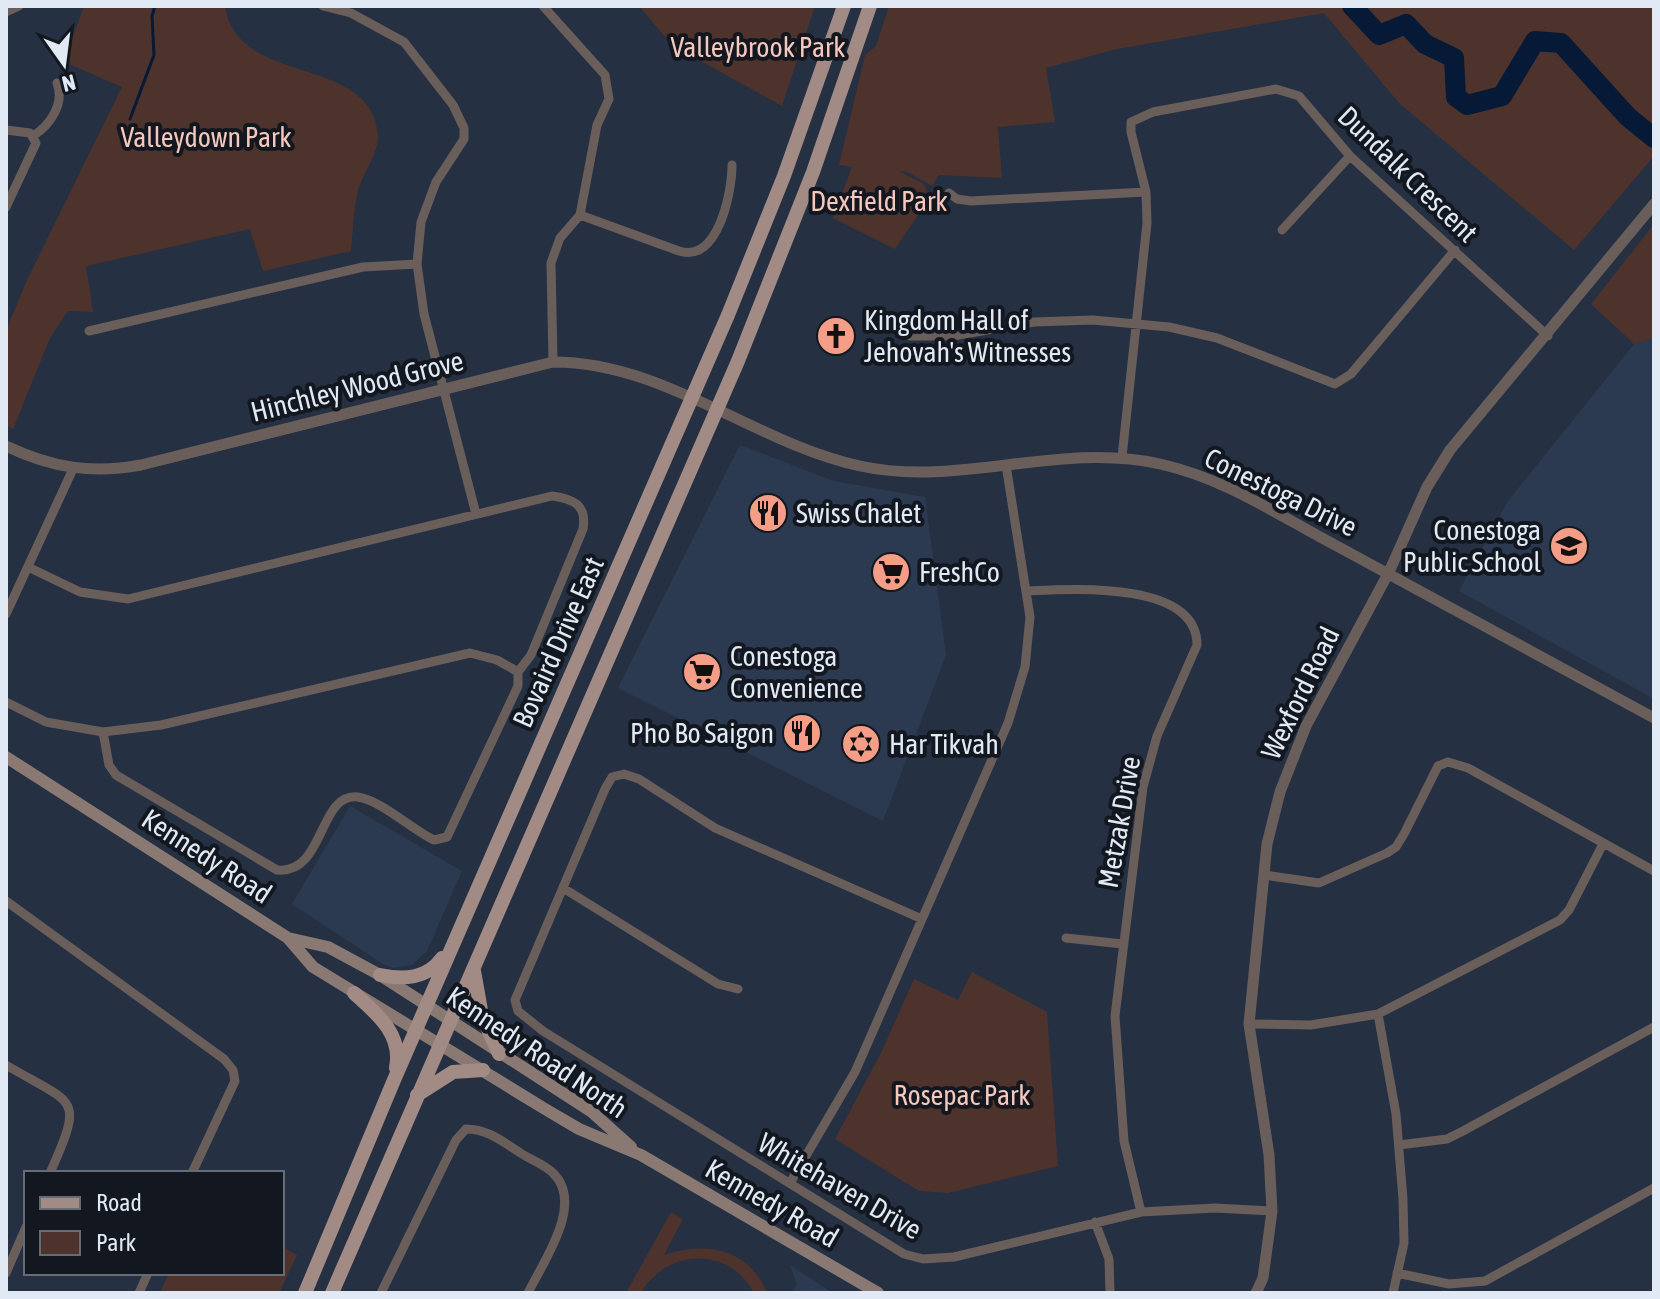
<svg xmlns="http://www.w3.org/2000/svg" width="1660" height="1299" viewBox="0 0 1660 1299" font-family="'Asap Condensed',sans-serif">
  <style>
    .built { fill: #2b3a50 }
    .green { fill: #4e332c }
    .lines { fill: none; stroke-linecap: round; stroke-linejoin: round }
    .stream { stroke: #061937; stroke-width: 3 }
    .river { stroke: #061937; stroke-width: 20 }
    .minor { stroke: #6a5e5b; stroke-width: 9 }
    .tertiary { stroke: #6a5e5b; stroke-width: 11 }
    .secondary { stroke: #8a7873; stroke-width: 12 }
    .primary { stroke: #a38b85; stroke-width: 14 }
    .labels { text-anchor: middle; stroke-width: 8; stroke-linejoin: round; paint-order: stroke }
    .park-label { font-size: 28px; fill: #f6c7bb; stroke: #131820 }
    .street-label { font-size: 28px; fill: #e1e9f4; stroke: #131820 }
    .poi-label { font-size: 28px; fill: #e1e9f4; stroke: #131820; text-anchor: start }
  </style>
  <rect width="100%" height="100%" fill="#253042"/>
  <!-- built -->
  <path class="built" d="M1654 338V699L1459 591 1508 501 1634 344Z
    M740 445 834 481 925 497 946 655 883 821 618 688Z
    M350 806 462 871 427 951 412 965 393 968 383 964 292 904Z
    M790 1265 833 1293H792L797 1284Z"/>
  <!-- green -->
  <path class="green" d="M84 6H225C237 89 374 52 378 137 378 155 360 177 357 195 353 213 353 233 351 251L263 271 250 229 86 266 93 312 68 311 50 338 13 429 6 426V331L27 280 122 87 64 62Z
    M639 6H815L782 106 672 45Z
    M889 6H1650L1654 9V156L1574 250 1399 103 1324 13 1117 49 1046 68 1055 122 998 127 1002 178 939 175 932 186 907 172 898 171 924 184 929 199 895 249 833 218 852 167 839 165 865 55 876 46Z
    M1654 224V338L1634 344 1591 304Z
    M972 972 1047 1012 1058 1166 948 1193 919 1191 835 1139 882 1051 914 979 958 1000Z
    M671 1212 683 1219 664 1255C705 1241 749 1248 767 1293H754C729 1246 667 1248 641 1293H626Z
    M282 1247 297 1255 279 1293H160L169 1273H282Z"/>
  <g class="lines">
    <!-- stream -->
    <path class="stream" d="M130 119 154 55 152 16 155 6"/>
    <!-- river -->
    <path class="river" d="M1352 6 1379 35 1406 24 1425 44 1454 58 1456 97 1467 105 1502 96 1535 41 1561 43 1628 117 1654 138"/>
    <!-- minor -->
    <path class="minor" d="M323 6 351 13 404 42 453 105 464 128V139L436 182 421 222 417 264 424 314 476 514
      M543 6 605 75 609 99 597 125 580 215 560 238 551 263 553 362
      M6 12 19 6
      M6 130 30 133 36 143 6 207
      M33 136C50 125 65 104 57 83
      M949 193 957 199 971 201 1146 192
      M580 215 679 251C718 264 732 192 732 165
      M1282 230 1350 156
      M889 325 910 336H953L1034 322 1093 320 1169 327 1217 338 1335 384 1351 374 1455 250
      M89 331 363 267 417 264
      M1122 457 1147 223 1146 192 1131 132V122L1153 112 1276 89 1299 96 1350 156 1548 336
      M28 567 80 592 128 599 552 496C574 499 587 505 583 529L531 655 518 672
      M1026 591C1070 589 1197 580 1197 645L1157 736 1143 787 1115 1016 1124 1141 1141 1212
      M6 614 73 469
      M6 702 46 722 103 732 161 725 470 653 497 660 518 672
      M103 732 109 765 116 775 277 870C325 875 318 792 358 797 380 800 413 830 434 840L447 837 518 686V672
      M1264 875 1319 883 1387 853 1396 847 1404 834 1438 766 1448 762 1468 768 1654 871
      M563 888 718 984 738 989
      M6 901 224 1059 233 1070 235 1081 192 1173
      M922 919 715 828 639 779 624 774 612 777 605 789 515 1000 518 1011 543 1031 904 1254 923 1259 954 1257 1141 1212 1215 1208 1272 1211
      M1066 938 1123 944
      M1378 1014 1396 1114 1403 1199 1404 1243 1393 1293
      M1249 1024 1311 1025 1378 1014 1560 920 1569 910 1603 844
      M6 1065C75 1106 85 1094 50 1173
      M1399 1145 1447 1139 1463 1131 1654 1027
      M790 1183 855 1072 1008 723 1025 667 1030 617 1006 465
      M1095 1222 1109 1259 1110 1293
      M6 1273 26 1227
      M1397 1273 1449 1284 1485 1281 1654 1188
      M139 1293 148 1273
      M381 1293 456 1140 466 1129C488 1129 503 1142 522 1154 532 1160 545 1165 553 1173 585 1204 543 1262 528 1293"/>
    <!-- tertiary -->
    <path class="tertiary" d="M6 446C52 468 92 474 141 465L553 362C665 362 754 443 860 466 960 488 1059 441 1160 464 1224 478 1278 515 1335 545 1441 603 1548 660 1654 718
      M1256 1293 1263 1278 1272 1211 1269 1155 1249 1024 1267 844 1280 792 1306 726 1389 572 1427 487 1450 450 1654 204"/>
    <!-- secondary -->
    <path class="secondary" d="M6 757 288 938 313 967 545 1109 579 1129 641 1155 878 1293
      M288 938 328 947 380 975 592 1112 631 1147"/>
    <!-- primary -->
    <path class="primary" d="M474 971 482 1016 499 1054
      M380 975C404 980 427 979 442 958
      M354 993C376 1013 403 1034 396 1068
      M417 1095 453 1072 483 1070
      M305 1293 394 1080 728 315 784 176 844 6
      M332 1293 738 361 813 172 870 6"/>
  </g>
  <!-- icons -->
  <defs>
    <symbol id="church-disc" viewBox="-11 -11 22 22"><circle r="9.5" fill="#f49e88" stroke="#131820"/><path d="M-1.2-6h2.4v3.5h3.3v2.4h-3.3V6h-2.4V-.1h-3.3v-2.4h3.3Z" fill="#111"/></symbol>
    <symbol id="restaurant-disc" viewBox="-11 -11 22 22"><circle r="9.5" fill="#f49e88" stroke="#131820"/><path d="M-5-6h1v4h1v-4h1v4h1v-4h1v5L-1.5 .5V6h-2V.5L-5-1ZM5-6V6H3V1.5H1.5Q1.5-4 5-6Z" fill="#111"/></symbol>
    <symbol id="school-disc" viewBox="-11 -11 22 22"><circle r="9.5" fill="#f49e88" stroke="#131820"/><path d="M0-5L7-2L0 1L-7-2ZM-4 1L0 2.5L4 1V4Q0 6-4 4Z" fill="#111"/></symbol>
    <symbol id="supermarket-disc" viewBox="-11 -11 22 22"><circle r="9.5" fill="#f49e88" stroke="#131820"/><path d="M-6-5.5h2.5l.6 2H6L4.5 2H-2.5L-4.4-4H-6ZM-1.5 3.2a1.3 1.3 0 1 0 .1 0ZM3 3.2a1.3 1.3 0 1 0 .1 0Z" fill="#111"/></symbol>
    <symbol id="synagogue-disc" viewBox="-11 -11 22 22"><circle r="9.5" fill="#f49e88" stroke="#131820"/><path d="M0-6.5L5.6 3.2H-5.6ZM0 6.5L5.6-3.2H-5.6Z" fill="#111"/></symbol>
  </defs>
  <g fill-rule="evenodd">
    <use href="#church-disc" x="814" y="314" width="44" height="44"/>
    <use href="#restaurant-disc" x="746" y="491" width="44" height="44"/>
    <use href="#school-disc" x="1547" y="524" width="44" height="44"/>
    <use href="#supermarket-disc" x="869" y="550" width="44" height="44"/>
    <use href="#supermarket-disc" x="680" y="650" width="44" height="44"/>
    <use href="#restaurant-disc" x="780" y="711" width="44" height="44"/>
    <use href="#synagogue-disc" x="839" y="722" width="44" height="44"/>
  </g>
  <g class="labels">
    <!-- park labels -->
    <g class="park-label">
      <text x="758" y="57">Valleybrook Park</text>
      <text x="206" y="147">Valleydown Park</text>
      <text x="879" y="211">Dexfield Park</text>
      <text x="962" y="1105">Rosepac Park</text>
    </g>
    <!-- street labels -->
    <g class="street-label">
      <text transform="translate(1408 174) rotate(44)" y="10">Dundalk Crescent</text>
      <text transform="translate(357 386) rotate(-14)" y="10">Hinchley Wood Grove</text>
      <text transform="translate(1281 492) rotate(26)" y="10">Conestoga Drive</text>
      <text transform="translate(558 642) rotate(-66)" y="10">Bovaird Drive East</text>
      <text transform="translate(1300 693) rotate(-64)" y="10">Wexford Road</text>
      <text transform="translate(1119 822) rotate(-80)" y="10">Metzak Drive</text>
      <text transform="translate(207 856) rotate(33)" y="10">Kennedy Road</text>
      <text transform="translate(537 1052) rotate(34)" y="10">Kennedy Road North</text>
      <text transform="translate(840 1186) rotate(30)" y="10">Whitehaven Drive</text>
      <text transform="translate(772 1203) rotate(30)" y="10">Kennedy Road</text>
    </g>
    <!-- poi labels -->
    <g class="poi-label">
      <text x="864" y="330">Kingdom Hall of<tspan x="864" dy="32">Jehovah's Witnesses</tspan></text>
      <text x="796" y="523">Swiss Chalet</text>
      <text x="1541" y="540" text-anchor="end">Conestoga<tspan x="1541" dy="32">Public School</tspan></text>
      <text x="919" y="582">FreshCo</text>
      <text x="730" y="666">Conestoga<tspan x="730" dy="32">Convenience</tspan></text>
      <text x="774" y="743" text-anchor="end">Pho Bo Saigon</text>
      <text x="889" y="754">Har Tikvah</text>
    </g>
  </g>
  <!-- border -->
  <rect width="1660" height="1299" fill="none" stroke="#e1e9f4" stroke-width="16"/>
  <!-- legend -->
  <rect x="24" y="1171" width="260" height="104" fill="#131820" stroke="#656c75" stroke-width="2"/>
  <rect x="40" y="1197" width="40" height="12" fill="#a38b85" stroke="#656c75" stroke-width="2"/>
  <text x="96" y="1211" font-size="24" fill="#e1e9f4">Road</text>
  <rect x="40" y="1231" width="40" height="24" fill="#4e332c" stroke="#656c75" stroke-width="2"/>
  <text x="96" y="1251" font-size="24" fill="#e1e9f4">Park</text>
  <!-- north arrow -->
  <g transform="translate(64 64) rotate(166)" stroke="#131820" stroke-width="6" paint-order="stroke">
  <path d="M0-6L14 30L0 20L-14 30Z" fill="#e1e9f4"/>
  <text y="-12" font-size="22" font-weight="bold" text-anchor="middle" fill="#e1e9f4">N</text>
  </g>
</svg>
